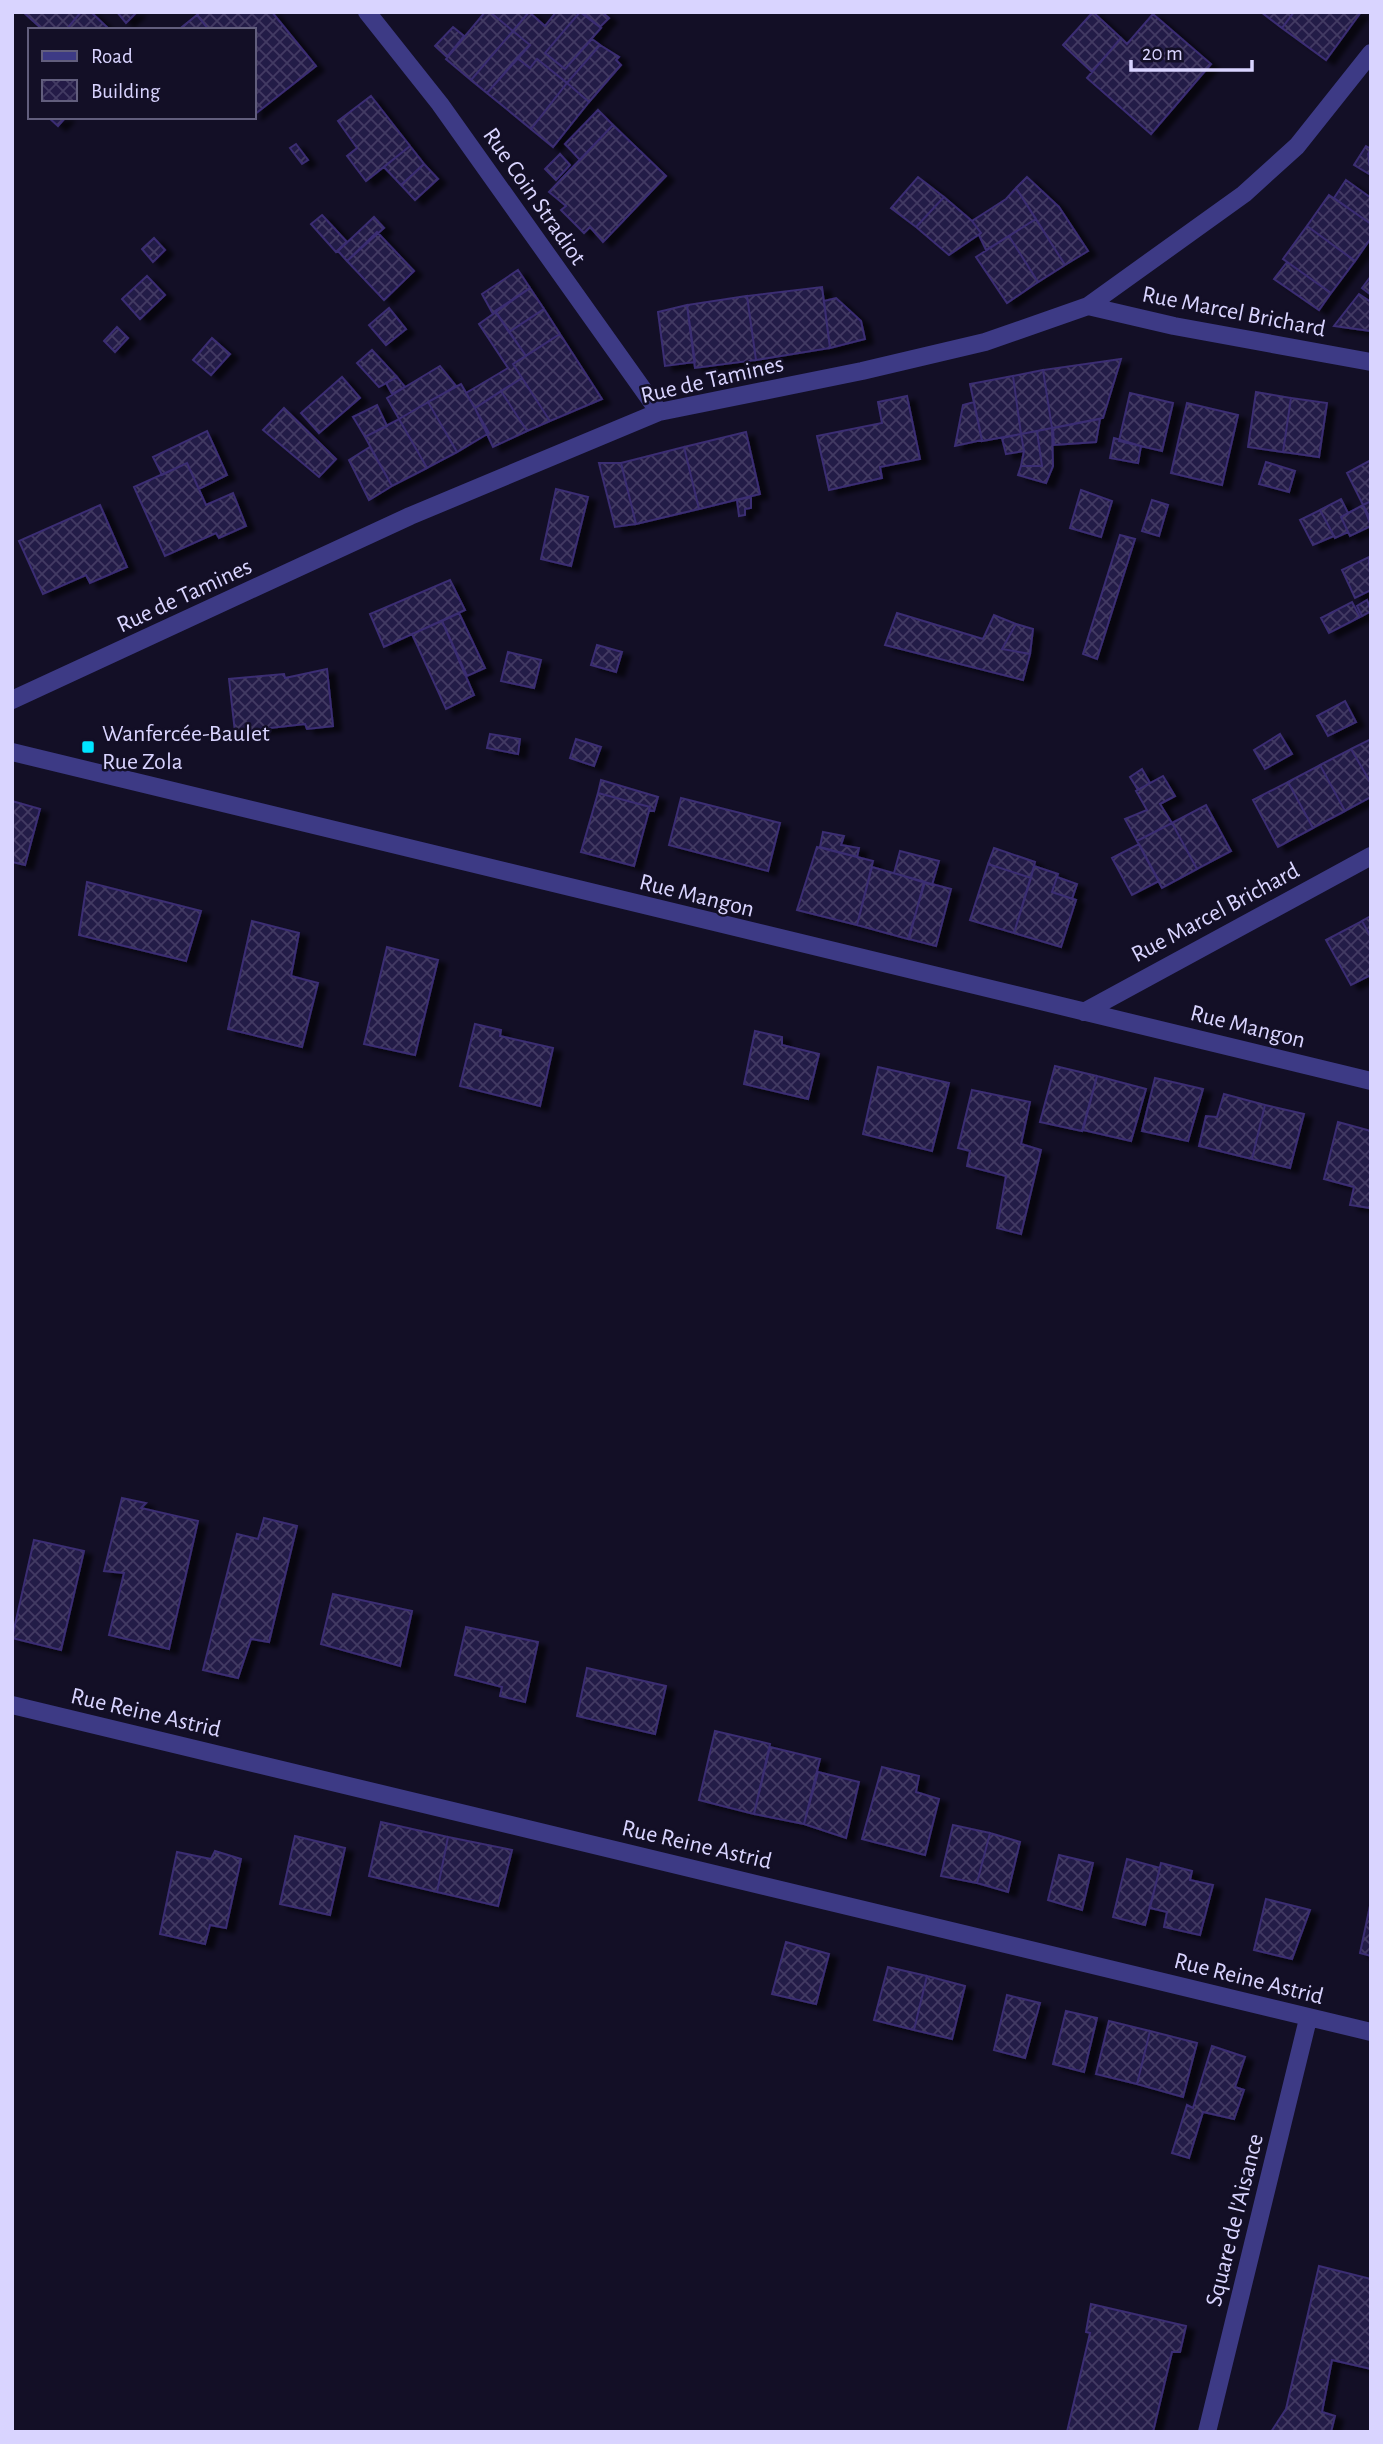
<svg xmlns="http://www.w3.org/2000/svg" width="1383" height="2444" viewBox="0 0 1383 2444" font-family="'Alegreya Sans',sans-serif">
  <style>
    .building { fill: url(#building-cross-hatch); stroke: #3b2d73; stroke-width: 2; filter: url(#shadow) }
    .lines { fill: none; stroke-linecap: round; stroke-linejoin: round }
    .street { stroke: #3d3a85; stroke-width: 18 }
    .poi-dot { fill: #00e5ff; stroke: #130f26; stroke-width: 2.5 }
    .labels { text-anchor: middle; stroke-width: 5; stroke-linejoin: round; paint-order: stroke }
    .street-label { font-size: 24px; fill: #d9d4ff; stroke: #130f26 }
    .poi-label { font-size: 24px; fill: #d9d4ff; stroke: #130f26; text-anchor: start }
  </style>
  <defs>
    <pattern id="building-cross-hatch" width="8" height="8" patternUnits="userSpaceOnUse" patternTransform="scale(1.75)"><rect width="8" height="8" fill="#241b47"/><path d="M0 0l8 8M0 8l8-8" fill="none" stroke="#433b63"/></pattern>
    <filter id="shadow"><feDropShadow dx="8" dy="4.5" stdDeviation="2" flood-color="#0009"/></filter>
  </defs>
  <rect width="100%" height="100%" fill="#130f26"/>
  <!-- building -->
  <path class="building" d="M23 12H81L66 30H43Z
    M81 12H91L110 30H66Z
    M117 12H137L126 23Z
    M200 12H272L316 66 254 115V30H209L197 15Z
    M485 12H490L513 31 471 80 446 59Z
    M490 12H529L513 31Z
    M529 12 545 26 556 12H580L545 53 565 69 592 39 600 45 567 83 537 59 530 68 517 58 530 45 513 31Z
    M580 12 601 28 565 69 545 53Z
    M582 12H602L609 18 600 27Z
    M1093 12 1121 38 1092 72 1063 45Z
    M1261 12H1294L1282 28Z
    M1294 12H1361L1326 60 1282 28Z
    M1153 14 1211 64 1151 134 1087 78 1121 38 1127 44Z
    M197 15 209 30H184L182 27Z
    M453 27 464 36 447 57 435 46Z
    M513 31 530 45 487 93 471 80Z
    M600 45 619 57 616 60 621 65 589 102 567 83Z
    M517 58 530 68 537 59 567 83 531 129 487 93Z
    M567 83 589 102 553 147 531 129Z
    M371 96 410 146 366 181 347 156 357 148 338 121Z
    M598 110 613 125 580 160 565 144Z
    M48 117H66L58 126Z
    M613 125 666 176 603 242 590 227 584 233 561 210 566 206 549 192Z
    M296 144 308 160 302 164 290 148Z
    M410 146 424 164 401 185 384 167Z
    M1366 146 1371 149 1368 154 1371 175 1354 165Z
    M560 154 570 165 556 180 545 169Z
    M424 164 438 179 415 200 401 185Z
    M918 177 944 197 916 227 891 208Z
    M1027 177 1059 207 1088 251 1065 265 1016 188Z
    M1346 180 1371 198V224L1334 198Z
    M1016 188 1036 219 986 250 979 235 981 233 972 221 1006 199Z
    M1329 195 1371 224V238L1355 261 1307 226Z
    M944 197 972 221 981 233 949 255 916 227Z
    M322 215 347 242 336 252 311 224Z
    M374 217 384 228 347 261 338 251Z
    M1036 219 1065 265 1038 282 1009 236Z
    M1307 226 1355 261 1331 293 1283 259Z
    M377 232 414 271 384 300 347 261Z
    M1009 236 1038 282 1007 303 976 257Z
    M154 238 165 250 153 262 142 249Z
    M1287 262 1331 293 1319 310 1274 279Z
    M518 270 530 288 493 314 482 294Z
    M147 276 165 295 140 319 122 299Z
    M1371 276V295L1362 288Z
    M822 287 830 348 756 360 747 296Z
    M530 288 544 309 509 332 495 311Z
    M1359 294 1371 302V331L1334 326Z
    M747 296 756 360 695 368 687 305Z
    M836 298 861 321 865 339 830 348 824 301Z
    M687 305 695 362 665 366 658 312Z
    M389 308 406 329 386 345 369 325Z
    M544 309 560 334 526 356 509 332Z
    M496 312 526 356 513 364 522 378 475 408 466 393 508 368 479 324Z
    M117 327 128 338 115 352 104 341Z
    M560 334 602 399 550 421 513 364Z
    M212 338 230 354 211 375 193 360Z
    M372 350 397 377 379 387 357 363Z
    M1121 359 1103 418 1052 428 1043 370Z
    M440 366 456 386 399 419 387 398Z
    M1043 370 1052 428 1021 434 1013 376Z
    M1013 376 1021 434 982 441 970 384Z
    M342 377 360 398 319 433 301 413Z
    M397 377 405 387 392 394 386 383Z
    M522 378 550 421 527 431 501 391Z
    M461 384 489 433 457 452 428 402Z
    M501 391 527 431 493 447 475 408Z
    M1256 392 1291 398 1283 452 1248 447Z
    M1130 393 1173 403 1162 451 1119 441Z
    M907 396 920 459 880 467 882 478 829 490 817 436 882 423 878 402Z
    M1291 398 1327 403 1319 457 1283 452Z
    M428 402 457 452 427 468 399 419Z
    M974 402 982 440 955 446 963 405Z
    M1187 403 1238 415 1222 485 1171 473Z
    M377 405 387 426 365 437 353 417Z
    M284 408 336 459 319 477 263 430Z
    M399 419 427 468 392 486 365 437Z
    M1100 419 1096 442 1054 445 1053 428Z
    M1052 428 1053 466 1046 483 1018 475 1021 466H1042L1037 431Z
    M207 431 227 475 199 489 187 463 162 475 153 457Z
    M1037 431 1042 466H1021L1024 451 1021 434Z
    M746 432 760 494 699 509 684 447Z
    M1021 434 1024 451 1006 454 1002 438Z
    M1114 438 1141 446 1138 463 1110 458Z
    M370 447 392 486 369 500 349 460Z
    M684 447 699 509 636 524 621 463Z
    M1371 460V501L1363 505 1347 473Z
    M1266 462 1295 471 1289 492 1259 484Z
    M187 463 206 505 233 493 246 526 219 538 216 533 165 556 134 487Z
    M599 463H621L636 524 615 527Z
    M556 489 588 497 571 566 541 559Z
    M1081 490 1112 501 1101 537 1070 528Z
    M751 497V508L745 509V515L739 516 737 500Z
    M1341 499 1348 513 1341 517 1348 532 1335 538 1320 510Z
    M1152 500 1168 505 1159 536 1142 531Z
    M1371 501V520L1363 505Z
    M100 505 127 567 90 583 86 575 43 594 19 541Z
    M1363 505 1371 526 1350 536 1341 517Z
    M1320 510 1334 536 1313 545 1300 520Z
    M1120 535 1135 539 1097 659 1083 654Z
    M1369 557 1371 590 1355 598 1342 570Z
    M450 580 465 610 384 647 370 614Z
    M1367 600 1371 611 1362 616 1357 606Z
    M1352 602 1360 617 1329 633 1321 618Z
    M459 613 485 668 467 676 442 621Z
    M897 613 983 639 994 615 1016 624 1002 649 1030 654 1023 680 885 645Z
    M442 621 474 695 446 709 412 634Z
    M1016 624 1033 629 1030 654 1002 649Z
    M597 645 622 652 616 672 591 665Z
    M508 652 541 660 534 688 501 681Z
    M327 669 333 726 307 729 305 724 235 732 229 679 284 674 285 678Z
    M1345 701 1356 722 1328 736 1317 716Z
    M490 734 520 739 518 754 487 748Z
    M1280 734 1292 754 1265 769 1254 750Z
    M576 739 601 747 594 766 570 758Z
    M1371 739V783L1351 749Z
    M1351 749 1371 783V797L1345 811 1320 765Z
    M1320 765 1345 811 1313 828 1288 782Z
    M1142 769 1150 783 1138 790 1130 777Z
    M1163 776 1175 796 1160 804 1172 823 1137 841 1125 819 1147 810 1136 791Z
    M601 780 658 797 654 811 649 810 650 807 598 793Z
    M1288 782 1313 828 1278 847 1253 800Z
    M598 793 650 807 634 866 581 852Z
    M681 798 780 823 768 871 669 845Z
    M12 801 40 809 25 865 12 862Z
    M1206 805 1231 851 1197 869 1172 823Z
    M1172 823 1197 869 1162 888 1137 841Z
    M823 832 844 836 841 845 859 848 857 857 820 847Z
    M1139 844 1159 881 1132 895 1112 858Z
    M817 847 873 861 857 925 797 910Z
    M994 848 1035 862 1031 878 988 864Z
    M900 851 939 861 932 885 894 873Z
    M988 864 1031 878 1014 933 970 920Z
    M1034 866 1058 874 1052 892 1076 900 1061 947 1014 933Z
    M872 867 925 882 908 939 857 925Z
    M1057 877 1077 884 1072 899 1052 892Z
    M87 882 201 911 186 961 79 935Z
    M924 882 951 889 936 946 909 939Z
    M1371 916V937L1362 921Z
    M252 921 299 933 291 976 318 983 302 1047 228 1029Z
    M1362 921 1371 937V975L1351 985 1326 940Z
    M387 947 438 960 415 1055 364 1044Z
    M475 1024 501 1030 500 1036 553 1048 540 1106 460 1086Z
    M755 1031 782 1037V1045L819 1054 808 1099 744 1084Z
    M1055 1066 1097 1076 1082 1131 1040 1122Z
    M878 1067 949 1083 932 1151 863 1134Z
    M1097 1076 1146 1089 1131 1141 1083 1130Z
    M1155 1078 1203 1089 1188 1141 1142 1131Z
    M972 1090 1030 1102 1021 1144 1041 1150 1021 1234 997 1228 1006 1176 967 1166 970 1151 958 1148Z
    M1224 1094 1265 1105 1252 1159 1199 1146 1206 1116 1217 1117Z
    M1265 1105 1304 1114 1290 1168 1252 1159Z
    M1338 1122 1371 1131 1370 1208 1350 1205 1354 1187 1324 1179Z
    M122 1498 146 1503 141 1508 198 1521 169 1649 109 1635 124 1573 104 1571Z
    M264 1518 297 1526 269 1642 251 1639 238 1678 203 1670 237 1534 258 1539Z
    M34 1540 84 1551 61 1650 12 1638Z
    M333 1594 412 1611 400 1666 321 1644Z
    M466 1627 538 1642 525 1702 500 1696 502 1687 455 1675Z
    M587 1668 666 1686 655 1734 577 1716Z
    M715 1731 770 1744 754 1814 699 1800Z
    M770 1747 820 1759 804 1824 754 1814Z
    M882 1767 919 1776 916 1792 939 1799 925 1855 862 1839Z
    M818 1772 859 1782 846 1838 804 1824Z
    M381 1822 448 1837 437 1892 369 1876Z
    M953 1825 990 1833 977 1883 941 1876Z
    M990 1833 1020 1842 1008 1892 977 1883Z
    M295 1836 345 1848 330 1915 280 1904Z
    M448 1837 512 1850 498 1906 437 1892Z
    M215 1851 241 1859 226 1928 210 1925 205 1944 160 1934 177 1852 211 1859Z
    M1059 1855 1093 1863 1082 1910 1048 1900Z
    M1127 1859 1160 1868 1145 1925 1113 1917Z
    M1161 1863 1192 1871 1190 1880 1213 1885 1200 1935 1164 1927 1167 1912 1150 1908Z
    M1266 1899 1310 1910 1292 1959 1254 1950Z
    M1371 1901V1956L1360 1953Z
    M786 1942 829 1954 816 2004 772 1994Z
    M888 1967 927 1976 914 2030 874 2020Z
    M927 1976 965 1986 952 2039 914 2030Z
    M1007 1995 1040 2003 1025 2058 994 2050Z
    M1066 2011 1097 2018 1084 2072 1053 2064Z
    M1109 2021 1150 2031 1137 2084 1096 2074Z
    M1150 2031 1197 2043 1183 2097 1137 2084Z
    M1212 2046 1245 2057 1235 2087 1244 2090 1234 2119 1203 2112 1189 2158 1172 2153 1187 2105 1193 2108Z
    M1319 2266 1371 2279V2369L1332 2360 1322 2412 1335 2416 1331 2432H1271L1286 2409Z
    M1091 2304 1186 2326 1180 2352H1172L1153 2432H1067L1090 2333 1086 2332Z"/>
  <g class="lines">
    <!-- street -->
    <path class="street" d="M367 12 440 104 659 412
      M1088 306 1174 326 1371 362
      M12 700 410 516 659 412 862 371 985 342 1088 306 1244 194 1297 146 1371 53
      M12 752 1371 1081
      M1084 1012 1371 856
      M12 1705 1371 2032
      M1207 2432 1308 2019"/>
  </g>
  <!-- markers -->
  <rect class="poi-dot" x="81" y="740" width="14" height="14" rx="3.5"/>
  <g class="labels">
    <!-- street labels -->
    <g class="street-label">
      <text transform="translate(535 196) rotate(55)" y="8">Rue Coin Stradiot</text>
      <text transform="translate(1234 311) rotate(11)" y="8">Rue Marcel Brichard</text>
      <text transform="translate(712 379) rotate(-13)" y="8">Rue de Tamines</text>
      <text transform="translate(184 595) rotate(-25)" y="8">Rue de Tamines</text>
      <text transform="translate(697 895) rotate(14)" y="8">Rue Mangon</text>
      <text transform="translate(1215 912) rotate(-28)" y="8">Rue Marcel Brichard</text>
      <text transform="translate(1248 1026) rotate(14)" y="8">Rue Mangon</text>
      <text transform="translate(146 1712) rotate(13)" y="8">Rue Reine Astrid</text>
      <text transform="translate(697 1844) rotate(13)" y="8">Rue Reine Astrid</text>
      <text transform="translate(1249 1978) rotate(14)" y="8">Rue Reine Astrid</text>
      <text transform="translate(1234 2220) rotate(-76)" y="8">Square de l'Aisance</text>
    </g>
    <!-- poi labels -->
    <g class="poi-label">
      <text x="102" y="741">Wanfercée-Baulet<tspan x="102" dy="28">Rue Zola</tspan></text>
    </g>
  </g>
  <!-- border -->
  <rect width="1383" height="2444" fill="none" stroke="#d9d4ff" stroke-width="28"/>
  <!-- legend -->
  <rect x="28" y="28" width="228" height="91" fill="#130f26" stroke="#625e7d" stroke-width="2"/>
  <rect x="42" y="51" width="35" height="10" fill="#3d3a85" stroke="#625e7d" stroke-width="2"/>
  <text x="91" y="63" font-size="21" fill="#d9d4ff">Road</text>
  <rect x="42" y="80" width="35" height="21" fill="url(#building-cross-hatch)" stroke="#625e7d" stroke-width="2"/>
  <text x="91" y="98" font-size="21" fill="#d9d4ff">Building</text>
  <!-- scale -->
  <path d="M1131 60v10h121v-10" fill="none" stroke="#d9d4ff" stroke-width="3.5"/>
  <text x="1142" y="60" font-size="21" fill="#d9d4ff" stroke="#130f26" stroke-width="5" paint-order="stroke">20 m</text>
</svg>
